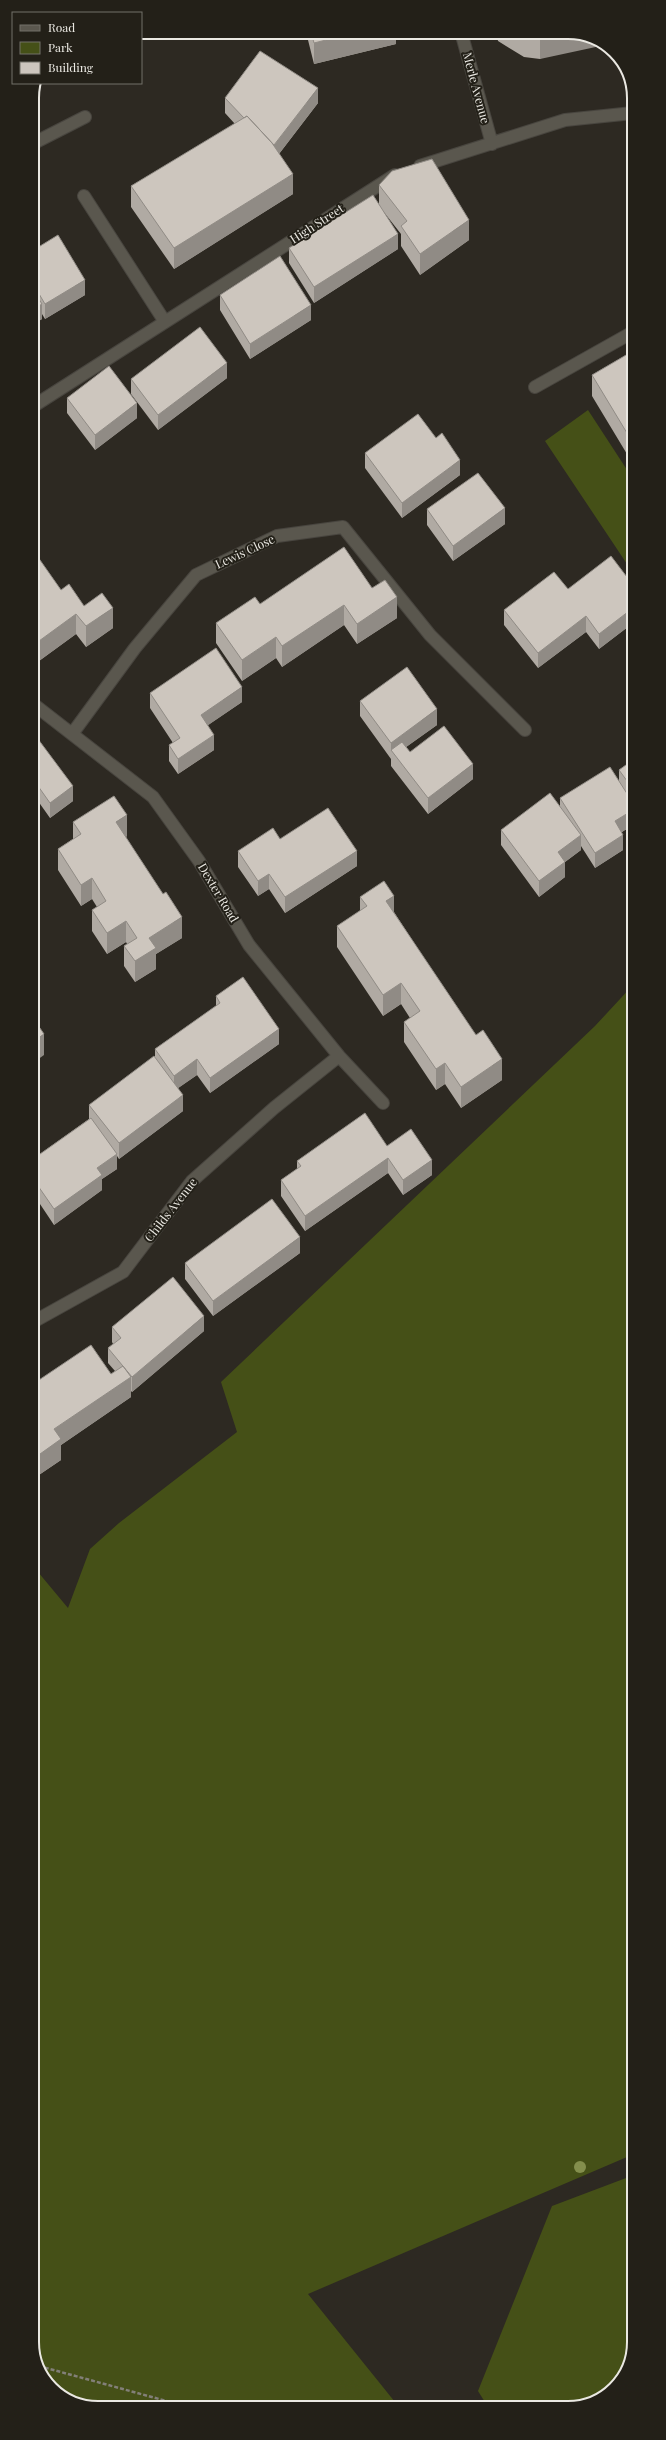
<svg xmlns="http://www.w3.org/2000/svg" width="666" height="2440" viewBox="0 0 666 2440" font-family="'Playfair Display',serif">
  <style>
    .green { fill: #455017 }
    .lines { fill: none; stroke-linecap: round; stroke-linejoin: round }
    .minor-casing { stroke: #48453f; stroke-width: 14 }
    .path { stroke: #827f78; stroke-width: 2.5; stroke-dasharray: 4 2; stroke-linecap: butt }
    .minor { stroke: #5a574e; stroke-width: 12 }
    .tree { fill: #838e4d }
    .wall { fill: #b0aaa3 }
    .shaded-wall { fill: #908b85 }
    .building { fill: #cdc6be; stroke: #908b85 }
    .labels { text-anchor: middle; stroke-width: 4; stroke-linejoin: round; paint-order: stroke }
    .street-label { font-size: 12px; fill: #eae8e2; stroke: #232018 }
    .rim { fill: none; stroke: #eae8e2; stroke-width: 2 }
  </style>
  <rect width="100%" height="100%" fill="#2d2922"/>
  <!-- green -->
  <path class="green" d="M588 410 633 479V573L545 441Z
    M633 985 634 2154 308 2294 399 2407 93 2408 55 2392 33 2355V1566L68 1608 90 1549 119 1523 237 1432 221 1382 595 1026Z
    M634 2175V2342L620 2382 581 2407H488L478 2391 552 2206Z"/>
  <g class="lines">
    <defs>
      <path id="minor" d="M461 32 492 144
        M32 144 85 117
        M420 166 565 120 633 113
        M84 196 165 322
        M535 387 633 332
        M32 407 395 175
        M32 703 153 797 199 861 249 945 339 1056 383 1103
        M72 734 135 648 196 575 277 536 343 527 430 635 525 730
        M33 1322 123 1272 192 1181 274 1108 339 1056"/>
    </defs>
    <!-- minor casing -->
    <use href="#minor" class="minor-casing"/>
    <!-- path -->
    <path class="path" d="M39 2366 170 2402 176 2408"/>
    <!-- minor -->
    <use href="#minor" class="minor"/>
  </g>
  <!-- trees -->
  <circle class="tree" cx="580" cy="2167" r="6"/>
  <!-- wall -->
  <path class="wall" d="M306 32H396V44L314 64Z
    M496 32 577 33 540 59 524 57 498 41Z
    M225 98 318 103 279 154 293 194 174 269 131 207V186L235 124 225 113Z
    M379 185 469 240 420 275 401 246V234L383 211 398 249 314 303 289 263V248L379 205Z
    M32 251 85 295 45 319 42 314V319L32 325Z
    M220 295 311 320 250 359 220 310Z
    M633 351 630 459 592 396V375Z
    M227 378 158 430 131 394V379Z
    M67 398 137 418 95 450 67 413Z
    M436 438 460 475 402 518 365 468V453Z
    M427 509 505 524 453 561 427 525Z
    M32 550 61 590 84 606 113 628 86 647 76 634 39 661 32 653Z
    M633 585V623L599 649 586 632 538 668 504 625V610L568 589Z
    M372 588 397 618 357 644 344 625 282 667 276 658 242 681 216 643V623L260 604Z
    M150 693 242 702 208 725 214 750 178 774 169 761V745L173 743 150 708Z
    M360 701 437 725 406 747 410 752 473 779 428 814 391 766V758V759L360 716Z
    M32 731 73 801 50 818 38 801Z
    M633 760V825L622 832 623 850 595 868 581 846V850L565 862V877L539 897 501 845V830L560 807V798L619 782V770Z
    M73 822 127 836 126 837 182 938 156 954V969L135 982 124 966V946L127 944 126 942 107 954 92 931V910L97 907 92 899 81 906 58 870V849L73 839Z
    M280 839 357 866 285 913 269 889 258 896 238 867V851Z
    M360 897 394 912 502 1080 461 1108 445 1084 436 1090 404 1042V1022L410 1018 401 1004 383 1016 337 947V926L360 911Z
    M216 996 279 1044 210 1093 197 1075 178 1088 183 1111 119 1159 117 1156V1169L102 1179V1190L54 1225 36 1198 33 1159 89 1119V1105L155 1057V1049L216 1006Z
    M387 1146 432 1175 403 1195 388 1173 305 1231 281 1196V1180L297 1169V1161Z
    M300 1253 213 1316 185 1279V1263Z
    M112 1327 204 1331 132 1392 131 1391V1397L61 1445V1460L33 1479V1384L111 1374 115 1371 108 1363V1348L113 1344 112 1342Z"/>
  <!-- shaded-wall -->
  <path class="shaded-wall" d="M358 32H396V44L314 64V43Z
    M549 33H577L605 45 540 59V34Z
    M318 88V103L272 163V148Z
    M293 174V194L174 269V248Z
    M469 220V240L420 275V254Z
    M398 234V249L314 303V287Z
    M85 280V295L45 319V304Z
    M42 304V319L32 325V310Z
    M311 305V320L250 359V344Z
    M227 363V378L158 430V415Z
    M137 403V418L95 450V435Z
    M633 436V457L630 459V438Z
    M460 460V475L402 518V503Z
    M505 508V524L453 561V546Z
    M397 597V618L357 644V624Z
    M344 605V625L282 667V646Z
    M113 608V628L86 647V626Z
    M633 608V623L599 649V634Z
    M76 614V634L39 661V641Z
    M586 616V632L538 668V653Z
    M276 637V658L242 681V660Z
    M242 687V702L201 730V715Z
    M437 709V725L395 755 391 750V759V743Z
    M214 735V750L178 774V759Z
    M473 764V779L428 814V798Z
    M38 786V801L32 805V790Z
    M73 786V801L50 818V803Z
    M633 810V825L615 836V821Z
    M127 815V836L116 842V822Z
    M581 835V850L565 862V877L539 897V881L558 852Z
    M623 835V850L595 868V853Z
    M357 851V866L285 913V897Z
    M269 874V889L258 896V881Z
    M92 878V899L81 906V885Z
    M394 896V917L386 901Z
    M182 917V938L156 954V969L135 982V961L149 938Z
    M126 921V942L107 954V933Z
    M401 983V1004L383 1016V995Z
    M279 1029V1044L210 1093V1078Z
    M44 1034V1055L33 1063V1042Z
    M197 1059V1075L174 1091V1076Z
    M502 1059V1080L461 1108V1087Z
    M445 1063V1084L436 1090V1069Z
    M183 1095V1111L119 1159V1143Z
    M117 1154V1169L102 1179V1190L54 1225V1209L97 1168Z
    M388 1158V1173L305 1231V1216Z
    M432 1160V1175L403 1195V1180Z
    M36 1183V1198L33 1200V1185Z
    M300 1237V1253L213 1316V1301Z
    M204 1316V1331L132 1392V1377Z
    M131 1377V1397L61 1445V1460L33 1479V1459L54 1429Z"/>
  <!-- building -->
  <path class="building" d="M311 32H358L314 43Z
    M523 32 549 33 540 34Z
    M260 51 318 88 274 145 247 116 244 118 225 98Z
    M247 116 272 143 293 174 174 248 131 186Z
    M432 159 469 220 420 254 401 226 407 221 379 185 392 171Z
    M373 195 398 234 314 287 289 248Z
    M58 235 85 280 45 304 32 282V251Z
    M280 256 311 305 250 344 220 295Z
    M32 288 42 304 32 310Z
    M200 327 227 363 158 415 131 379Z
    M633 351V436L630 438 592 375Z
    M109 366 137 403 95 435 67 398Z
    M418 414 436 438 442 433 460 460 402 503 365 453Z
    M478 473 505 508 453 546 427 509Z
    M344 547 372 588 385 580 397 597 357 624 344 605 282 646 276 637 242 660 216 623 255 597 260 604Z
    M32 550H33L61 590 69 584 84 606 102 593 113 608 86 626 76 614 39 641 32 632Z
    M611 556 633 585V608L599 634 586 616 538 653 504 610 554 572 568 589Z
    M216 648 242 687 201 715 214 735 178 759 169 745 180 738 150 693Z
    M407 667 437 709 391 743 360 701Z
    M444 726 473 764 428 798 391 750 402 742 410 752Z
    M32 731 73 786 50 803 38 786 32 790Z
    M633 760V789L619 770Z
    M610 767 633 803V810L615 821 623 835 595 853 560 798Z
    M550 793 581 835 558 852 565 862 539 881 501 830Z
    M114 796 127 815 116 822 163 894 166 892 182 917 149 938 156 948 135 961 124 946 137 938 126 921 107 933 92 910 106 901 92 878 81 885 58 849 81 834 73 822Z
    M328 808 357 851 285 897 269 874 258 881 238 851 273 828 280 839Z
    M384 881 394 896 386 901 476 1035 483 1030 502 1059 461 1087 445 1063 436 1069 404 1022 420 1011 401 983 383 995 337 926 367 906 360 897Z
    M243 977 279 1029 210 1078 197 1059 174 1076 155 1049 220 1003 216 996Z
    M33 1018 44 1034 33 1042Z
    M154 1056 183 1095 119 1143 89 1105Z
    M365 1113 387 1146 411 1129 432 1160 403 1180 388 1158 305 1216 281 1180 301 1166 297 1161Z
    M91 1118 117 1154 97 1168 102 1175 54 1209 36 1183 33 1185V1159Z
    M272 1199 300 1237 213 1301 185 1263Z
    M173 1277 204 1316 132 1377 108 1348 121 1338 112 1327Z
    M91 1345 111 1374 123 1366 131 1377 54 1429 61 1439 33 1459V1384Z"/>
  <g class="labels">
    <!-- street labels -->
    <g class="street-label">
      <text transform="translate(476 88) rotate(75)" y="4">Merle Avenue</text>
      <text transform="translate(317 224) rotate(-33)" y="4">High Street</text>
      <text transform="translate(245 552) rotate(-25)" y="4">Lewis Close</text>
      <text transform="translate(218 893) rotate(59)" y="4">Dexter Road</text>
      <text transform="translate(171 1210) rotate(-52)" y="4">Childs Avenue</text>
    </g>
  </g>
  <!-- crop -->
  <path d="M0 0H666V2440H0ZM98 39H568A59 59 0 0 1 627 98V2342A59 59 0 0 1 568 2401H98A59 59 0 0 1 39 2342V98A59 59 0 0 1 98 39Z" fill="#232018" fill-rule="evenodd"/>
  <path class="rim" d="M98 39H568A59 59 0 0 1 627 98V2342A59 59 0 0 1 568 2401H98A59 59 0 0 1 39 2342V98A59 59 0 0 1 98 39Z"/>
  <!-- legend -->
  <rect x="12" y="12" width="130" height="72" fill="#232018" stroke="#737069"/>
  <rect x="20" y="25" width="20" height="6" fill="#5a574e" stroke="#737069"/>
  <text x="48" y="32" font-size="12" fill="#eae8e2">Road</text>
  <rect x="20" y="42" width="20" height="12" fill="#455017" stroke="#737069"/>
  <text x="48" y="52" font-size="12" fill="#eae8e2">Park</text>
  <rect x="20" y="62" width="20" height="12" fill="#cdc6be" stroke="#737069"/>
  <text x="48" y="72" font-size="12" fill="#eae8e2">Building</text>
</svg>
